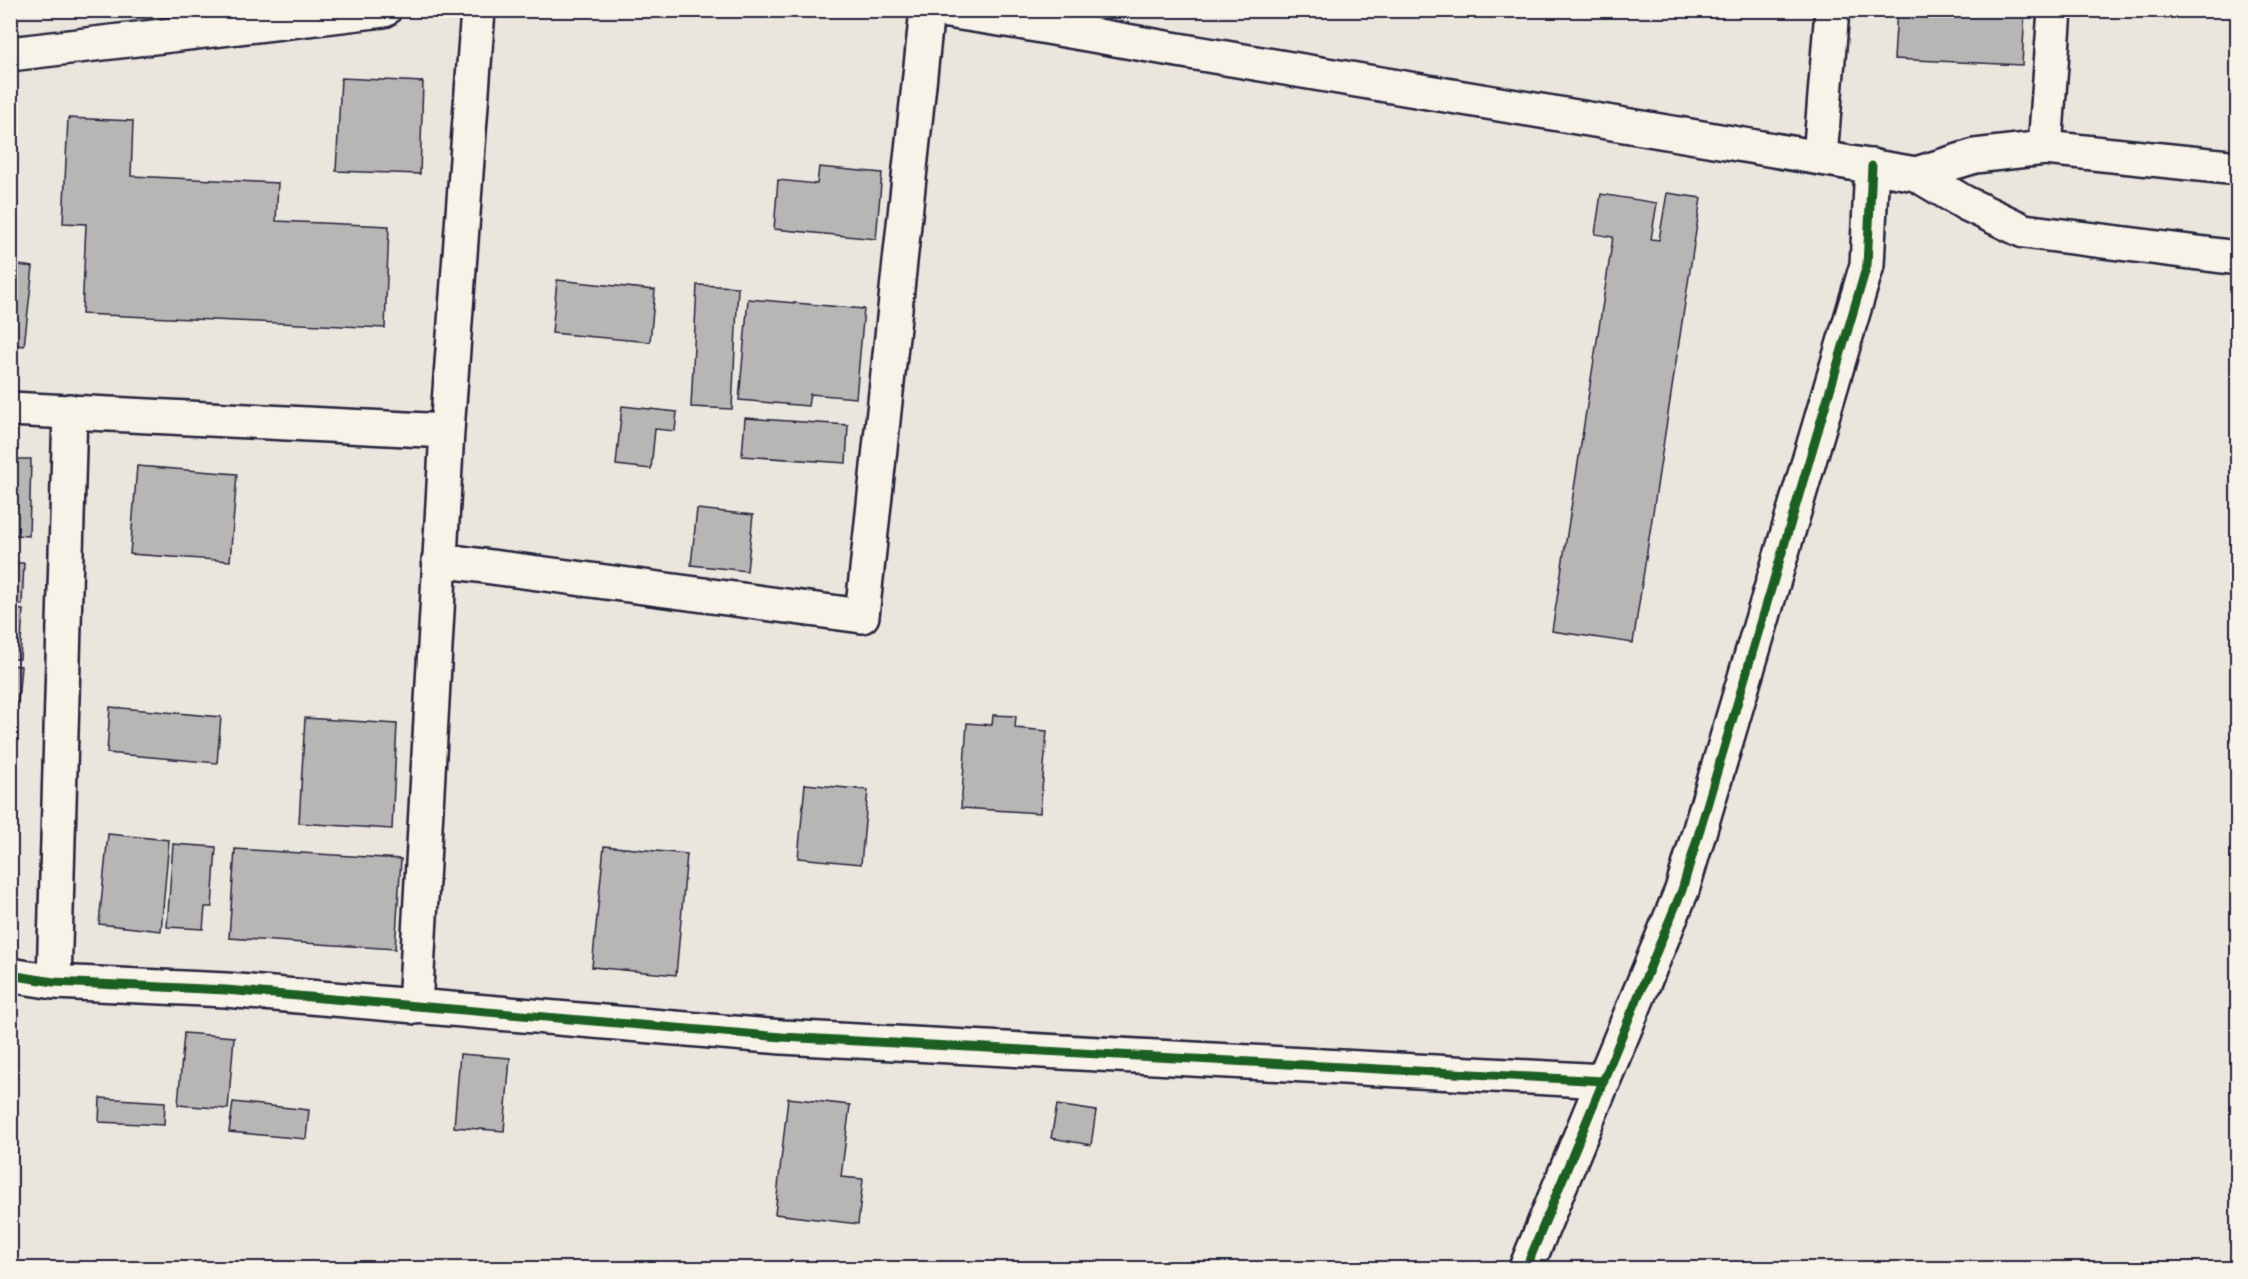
<svg xmlns="http://www.w3.org/2000/svg" width="2248" height="1279" viewBox="0 0 2248 1279" font-family="Mali,sans-serif">
  <style>
    .building { fill: #b8b6b5; stroke: #22223b; stroke-width: 1.5 }
    .lines { fill: none; stroke-linecap: round; stroke-linejoin: round }
    .street-casing { stroke: #22223b; stroke-width: 38 }
    .secondary-casing { stroke: #22223b; stroke-width: 38 }
    .street { stroke: #f7f3e8; stroke-width: 33 }
    .secondary { stroke: #f7f3e8; stroke-width: 33 }
    .cycleway-casing { stroke: #f7f3e8; stroke-width: 13 }
    .cycleway { stroke: #1b5e20; stroke-width: 9 }
  </style>
  <rect width="100%" height="100%" fill="#eae6de"/>
  <filter id="ink" filterUnits="userSpaceOnUse"><feTurbulence type="fractalNoise" baseFrequency=".0167" numOctaves="2"/><feDisplacementMap in="SourceGraphic" scale="12" xChannelSelector="R" yChannelSelector="G"/><feConvolveMatrix kernelMatrix="1 2 1 2 8 2 1 2 1" color-interpolation-filters="sRGB"/></filter>
  <g filter="url(#ink)">
    <!-- building -->
    <path class="building" d="M1897 10H2025L2022 65 1894 59Z
      M341 78 423 82 420 174 336 171Z
      M68 118 133 121 131 176 278 183 276 221 389 226 385 328 82 314 86 224 63 223Z
      M819 167 882 173 876 239 774 229 778 180 817 184Z
      M1667 193 1701 198 1633 643 1552 631 1613 237 1595 234 1601 194 1657 203 1651 239 1659 240Z
      M10 264 33 267 24 346 10 344Z
      M557 280 655 290 650 342 552 333Z
      M697 285 738 287 732 409 691 407Z
      M748 299 864 309 856 398 810 394 808 406 739 400Z
      M622 406 677 412 675 431 655 429 651 469 616 465Z
      M745 418 848 425 846 463 742 456Z
      M10 459H31L29 536 10 535Z
      M137 466 237 474 230 561 130 554Z
      M697 509 753 515 747 571 691 565Z
      M10 563H24L22 605 10 604Z
      M10 609 23 610 20 659H10Z
      M10 665 21 666 18 702H10Z
      M110 707 221 717 217 763 107 753Z
      M993 715 1016 716 1015 728 1047 731 1040 813 961 808 967 723 992 725Z
      M305 718 397 724 392 829 299 823Z
      M10 727H15V766H10Z
      M10 772 17 773 16 811H10Z
      M805 784 868 790 861 864 798 858Z
      M108 834 169 840 161 931 99 924Z
      M173 844 216 847 212 907H205L203 929 167 927Z
      M604 846 687 854 676 975 592 967Z
      M10 849H13L10 913Z
      M235 849 401 859 395 949 229 938Z
      M10 1015H14L10 1058Z
      M184 1033 234 1037 228 1109 178 1105Z
      M460 1054 510 1058 504 1131 454 1127Z
      M100 1098 165 1102 164 1125 99 1122Z
      M788 1098 850 1105 841 1177 863 1179 858 1224 775 1214Z
      M233 1102 309 1110 306 1139 229 1132Z
      M1057 1105 1096 1111 1091 1145 1051 1138Z"/>
    <g class="lines">
      <defs>
        <path id="street" d="M2045 148 2055 10
          M1820 157 1832 10
          M10 409 447 431
          M439 560 862 616 927 10
          M10 975 54 982 226 990 782 1037 1604 1081
          M54 982 70 411
          M415 1007 447 431 478 10
          M1526 1268 1682 890 1867 265 1872 166"/>
        <path id="secondary" d="M941 10 1019 22 1166 48 1916 174 1965 203 2024 231 2238 258
          M10 54 384 10
          M1916 174 1975 156 2045 148 2238 168"/>
      </defs>
      <!-- street casing -->
      <use href="#street" class="street-casing"/>
      <!-- secondary casing -->
      <use href="#secondary" class="secondary-casing"/>
      <!-- street -->
      <use href="#street" class="street"/>
      <!-- secondary -->
      <use href="#secondary" class="secondary"/>
      <defs>
        <path id="cycleway" d="M10 975 54 982 226 990 782 1037 1604 1081
          M1526 1268 1682 890 1867 265 1872 166"/>
      </defs>
      <!-- cycleway casing -->
      <use href="#cycleway" class="cycleway-casing"/>
      <!-- cycleway -->
      <use href="#cycleway" class="cycleway"/>
    </g>
  </g>
  <!-- margin -->
  <rect width="2248" height="1279" fill="none" stroke="#f7f3e8" stroke-width="36"/>
  <rect x="18" y="18" width="2212" height="1243" fill="none" stroke="#22223b" stroke-width="2" filter="url(#ink)"/>
</svg>
